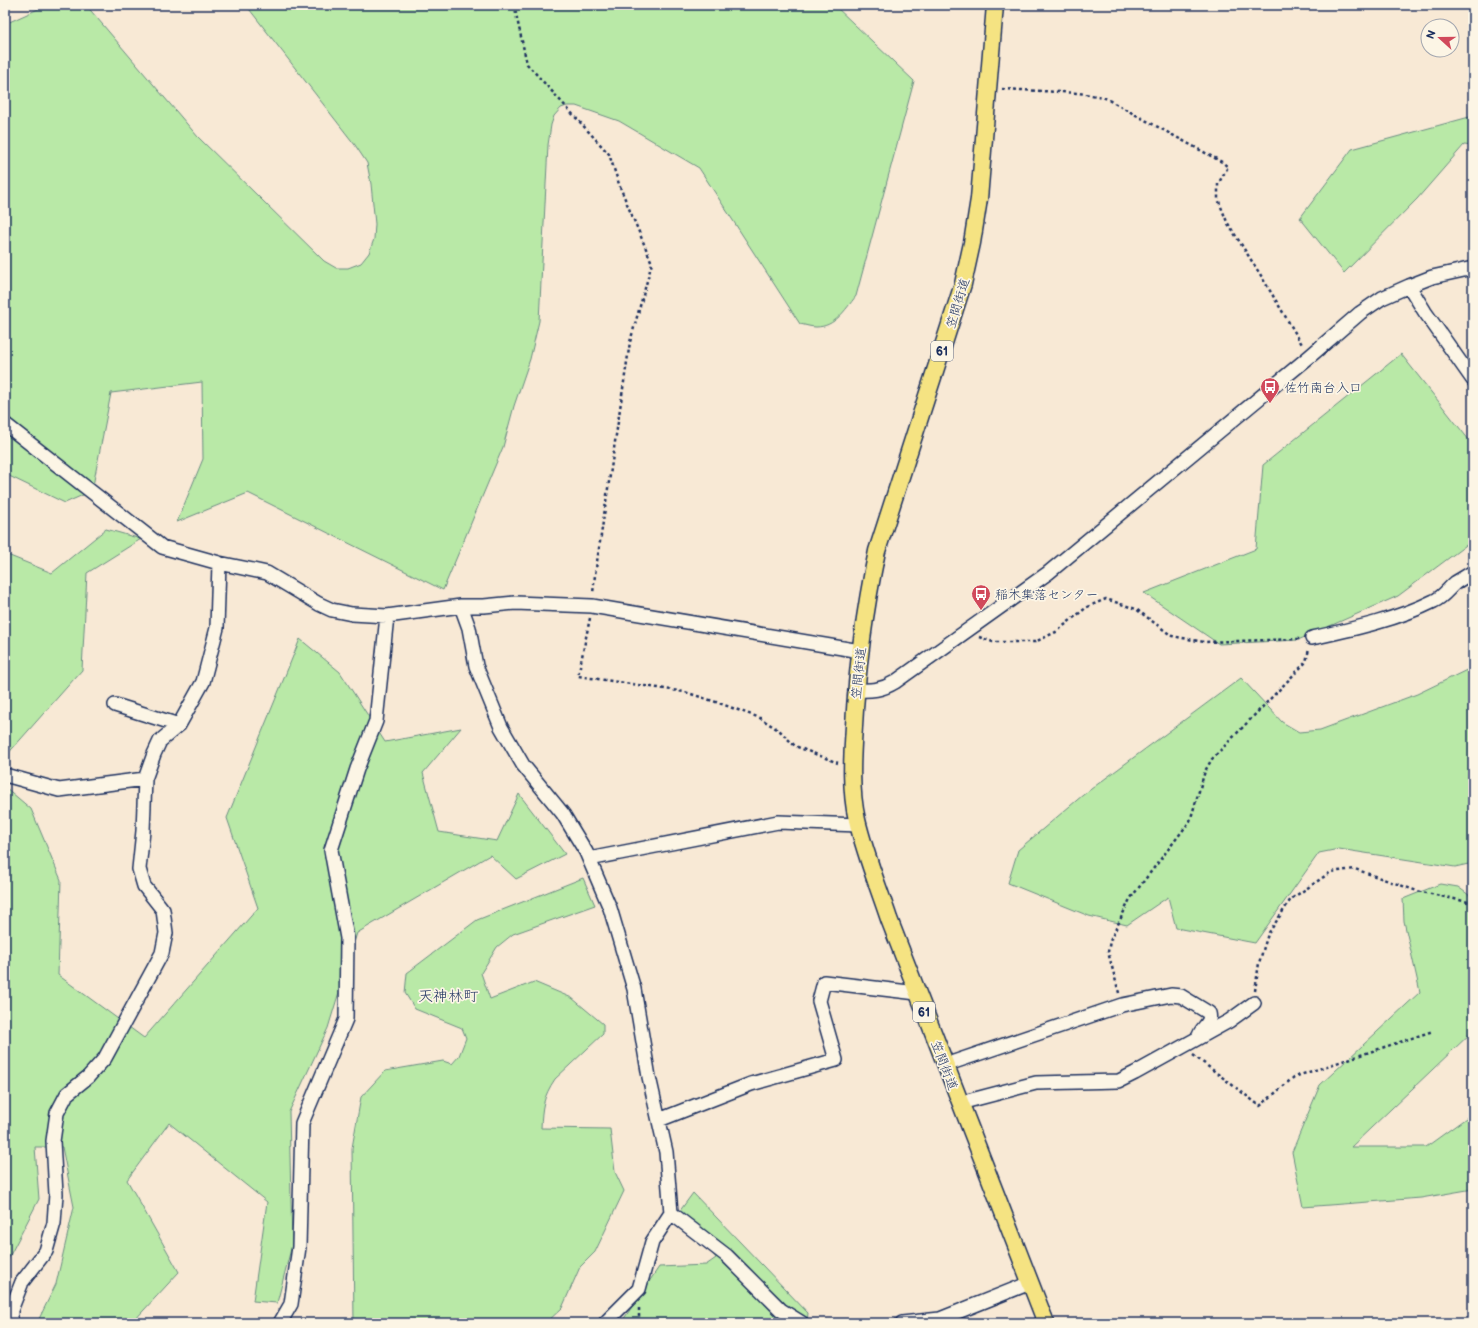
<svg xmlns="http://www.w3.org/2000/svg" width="1478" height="1328" viewBox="0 0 1478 1328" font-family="'Balsamiq Sans','Klee One',sans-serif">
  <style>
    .green { fill: #b9e9a7; stroke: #6a8c82 }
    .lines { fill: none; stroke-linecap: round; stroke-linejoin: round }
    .minor-casing { stroke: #1b2f5e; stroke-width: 16 }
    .major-casing { stroke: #1b2f5e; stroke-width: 19 }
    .path { stroke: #1b2f5e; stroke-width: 2.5; stroke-dasharray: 3 3; stroke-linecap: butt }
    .minor { stroke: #fcf5e5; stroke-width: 13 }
    .major { stroke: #f5e382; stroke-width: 16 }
    .labels { text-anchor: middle; stroke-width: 3.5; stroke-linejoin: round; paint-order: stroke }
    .shield { fill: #fcf5e5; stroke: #5e6a86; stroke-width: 1 }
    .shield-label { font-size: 12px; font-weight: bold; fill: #1b2f5e }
    .street-label { font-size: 13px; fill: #1b2f5e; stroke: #fcf5e5 }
    .poi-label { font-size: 13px; fill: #1b2f5e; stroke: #fcf5e5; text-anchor: start }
    .quarter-label { font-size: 15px; fill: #1b2f5e; stroke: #fcf5e5 }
  </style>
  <rect width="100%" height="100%" fill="#f8e9d5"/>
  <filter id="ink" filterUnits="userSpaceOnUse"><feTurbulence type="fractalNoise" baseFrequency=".025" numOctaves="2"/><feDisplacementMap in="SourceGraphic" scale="8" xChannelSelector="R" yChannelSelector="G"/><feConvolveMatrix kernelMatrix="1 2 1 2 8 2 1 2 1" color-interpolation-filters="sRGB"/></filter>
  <g filter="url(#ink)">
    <!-- green -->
    <path class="green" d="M47 5H86L198 137 324 261 336 268H348L361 263 369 253 374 239 375 224 371 184 367 163 355 145 246 5H834L914 81 856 296C845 310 835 327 816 327 811 327 805 325 800 324L699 168 619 121 576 106H567L561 108 554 116 551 125 548 145 539 321 530 359 514 406 503 447 443 590 248 493 177 522 203 459 202 382 111 393 92 491 65 503 5 474V24Z
      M1473 116V146L1464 145 1417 199 1344 273 1300 218 1352 149Z
      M1401 354 1473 445V540L1398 596 1298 640 1219 644 1144 593 1256 549 1263 465Z
      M106 529 141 539 87 573 82 670 5 757V554L52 573Z
      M300 639 340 672 385 742 461 728 423 773 439 832 497 841 519 794 565 854 516 879 490 855 357 933 328 1028 289 1112 292 1245 277 1303 253 1301 267 1202 169 1123 127 1180 179 1272 132 1323H37L56 1284 74 1207 62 1147H35L39 1199 5 1265V787L31 809 61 880 58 975 144 1038 258 908 227 818Z
      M1473 667V863L1455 867 1339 849 1319 853 1255 943 1176 928 1168 897 1127 925 1089 916 1008 883 1018 850 1083 795 1241 678 1282 722 1299 732 1320 730 1417 694Z
      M583 878 595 905 513 934 497 947 481 973 490 999 534 982 572 998 603 1024V1034L555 1079C543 1097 542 1107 541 1128L610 1129 615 1172 624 1191 595 1252 580 1267 562 1308 546 1323H354L352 1148 361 1097 385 1071 443 1061 452 1064 459 1056 466 1038 462 1028 415 1009 405 993 407 973 477 920Z
      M1440 884 1458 887 1473 898V1031L1351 1147H1426L1473 1113V1189L1421 1198 1303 1207 1292 1152 1320 1085 1420 992 1404 921 1403 899Z
      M693 1193 808 1313 807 1323H621L659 1267 706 1265 716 1258 679 1212Z"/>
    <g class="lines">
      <defs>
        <path id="minor" d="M1409 286 1425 312 1473 380
          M5 424 162 547 219 563 267 573 319 604 332 610 352 614 387 616 461 606H484L515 603 592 606 860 651
          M461 606 469 628 476 666 501 727 523 765 563 814 586 852 610 908 634 989 649 1077 666 1152 671 1213 727 1256 781 1310 802 1323
          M1312 638C1353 629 1396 620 1434 601 1443 597 1448 589 1455 583 1461 579 1467 576 1473 572
          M856 690C871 691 882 690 895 682L1048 573 1309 357 1360 313 1382 298 1409 286 1432 277 1473 268
          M115 705 179 725
          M5 775 59 790 145 779
          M589 859 778 822 859 825
          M945 1065 1122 1005 1171 995 1181 996 1209 1013C1212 1024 1201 1027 1199 1036
          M960 1103 1036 1083 1119 1081 1135 1073 1229 1021 1254 1003
          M659 1120 751 1084 836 1060 819 1001 824 982 917 993
          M11 1323V1310L22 1282 46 1251 54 1223 56 1194 53 1141 57 1113 67 1094 88 1077 105 1058 162 953 166 933 163 910 144 886 139 869 143 831 145 779 154 754 160 741 179 725 203 682 217 628 219 563
          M280 1323 291 1304 299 1247 302 1123 346 1019 347 938 331 850 357 769 376 721 387 616
          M605 1323 639 1289 652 1242 671 1213
          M902 1323 940 1319 1030 1283"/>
        <path id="major" d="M995 5 979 199 972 243 963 284 877 551C865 609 857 667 854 726 852 757 850 790 857 820 865 854 878 886 889 919L1046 1323"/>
      </defs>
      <!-- minor casing -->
      <use href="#minor" class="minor-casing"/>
      <!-- major casing -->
      <use href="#major" class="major-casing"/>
      <!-- path -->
      <path class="path" d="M515 5 516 14 527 64 609 154 620 187 652 263 630 342 595 575 593 593
        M1002 89 1079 93 1103 97 1222 162 1228 167 1218 184V199L1227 222 1260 274 1303 346
        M590 618 578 676 685 692 716 702 760 718 780 731 795 746 838 763
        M979 637 993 642H1035L1056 632 1087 607 1106 599 1136 609 1172 636 1204 642 1300 639
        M1255 991 1259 963 1268 934 1291 899 1331 872 1355 869 1417 891 1473 903
        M1119 993 1108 952 1110 941 1130 899 1190 821 1205 771 1212 759 1306 662 1309 649
        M1193 1055 1260 1106 1294 1077 1433 1031
        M639 1323V1308"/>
      <!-- minor -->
      <use href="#minor" class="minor"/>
      <!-- major -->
      <use href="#major" class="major"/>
    </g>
  </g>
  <!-- icons -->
  <defs>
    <symbol id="bus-pin" viewBox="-11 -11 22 30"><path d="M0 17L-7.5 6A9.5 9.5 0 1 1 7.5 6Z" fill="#d1495b" stroke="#fcf5e5"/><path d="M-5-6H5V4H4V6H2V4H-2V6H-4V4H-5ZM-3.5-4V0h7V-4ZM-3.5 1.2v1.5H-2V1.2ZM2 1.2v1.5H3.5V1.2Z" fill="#fff"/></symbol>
  </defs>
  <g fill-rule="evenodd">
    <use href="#bus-pin" x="1259" y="376" width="22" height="30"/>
    <use href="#bus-pin" x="970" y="583" width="22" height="30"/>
  </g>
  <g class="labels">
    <!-- shield labels -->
    <g class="shield">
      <rect x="931" y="341" width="22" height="20" rx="3"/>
      <rect x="913" y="1002" width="22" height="20" rx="3"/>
    </g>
    <g class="shield-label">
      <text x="942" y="355">61</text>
      <text x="924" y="1016">61</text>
    </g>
    <!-- street labels -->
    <g class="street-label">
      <text transform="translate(957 303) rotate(-73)" y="5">笠間街道</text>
      <text transform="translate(858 673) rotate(-84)" y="5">笠間街道</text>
      <text transform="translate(945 1065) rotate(69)" y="5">笠間街道</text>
    </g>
    <!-- poi labels -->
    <g class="poi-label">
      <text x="1284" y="392">佐竹南台入口</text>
      <text x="995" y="599">稲木集落センター</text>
    </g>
    <!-- quarter labels -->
    <g class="quarter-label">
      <text x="448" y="1001">天神林町</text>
    </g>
  </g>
  <!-- margin -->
  <rect width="1478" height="1328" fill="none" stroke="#fcf5e5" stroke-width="20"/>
  <rect x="10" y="10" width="1458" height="1308" fill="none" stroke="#1b2f5e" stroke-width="1.5" filter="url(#ink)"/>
  <!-- north arrow -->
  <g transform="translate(1440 38) rotate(291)"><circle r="19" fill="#fcf5e5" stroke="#a2a6af"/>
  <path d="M0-3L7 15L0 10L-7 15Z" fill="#d1495b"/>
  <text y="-6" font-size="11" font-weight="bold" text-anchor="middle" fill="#1b2f5e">N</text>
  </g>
</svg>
